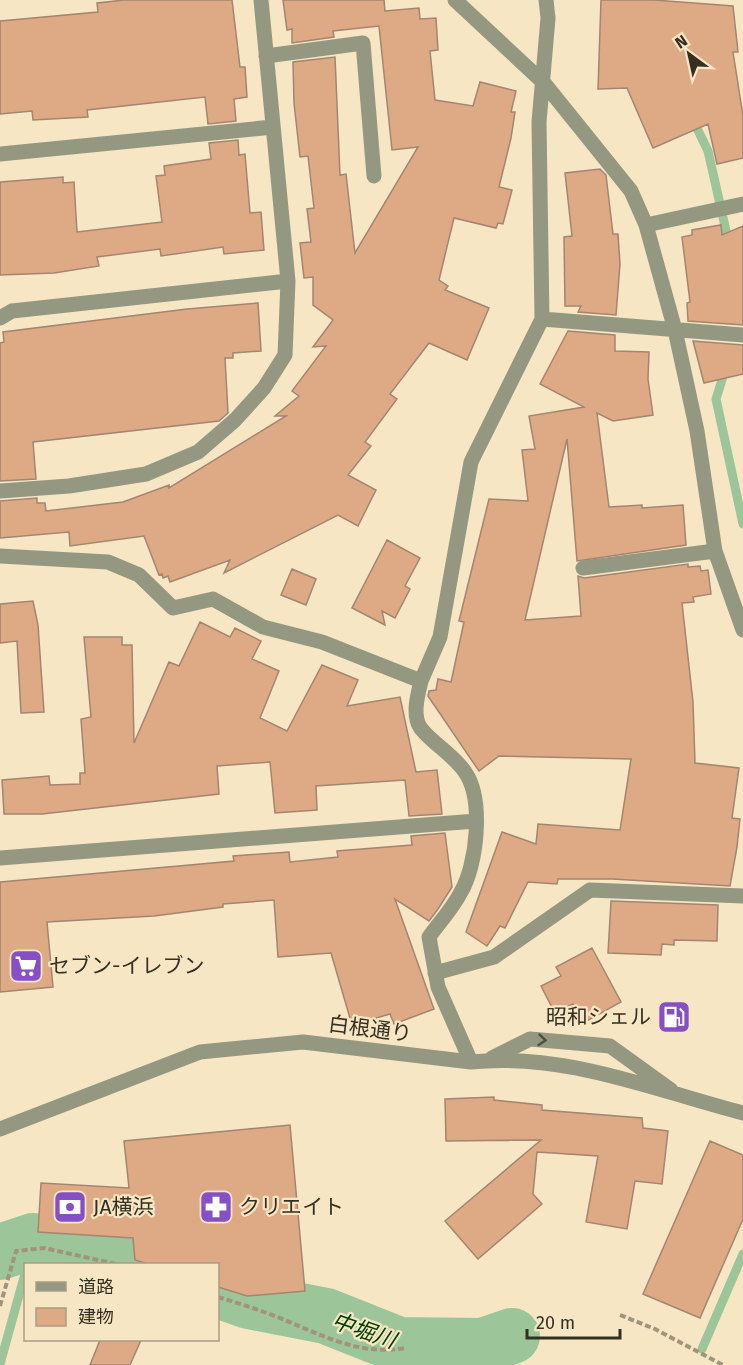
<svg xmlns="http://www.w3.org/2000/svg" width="743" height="1365" viewBox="0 0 743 1365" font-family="'Fira Sans','Noto Sans JP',sans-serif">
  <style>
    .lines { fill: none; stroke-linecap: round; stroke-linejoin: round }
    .stream { stroke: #9cc699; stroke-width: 9 }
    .river { stroke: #9cc699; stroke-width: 56 }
    .building { fill: #ddaa85; stroke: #a48570; stroke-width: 1.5 }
    .path { stroke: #a0947b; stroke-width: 4; stroke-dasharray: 6 3; stroke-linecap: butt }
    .minor { stroke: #949880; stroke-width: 15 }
    .oneway { stroke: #524e3e }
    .labels { text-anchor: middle; stroke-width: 4.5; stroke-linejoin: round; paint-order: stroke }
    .poi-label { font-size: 21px; fill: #352f21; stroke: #f7e6c4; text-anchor: start }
    .street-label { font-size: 21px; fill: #352f21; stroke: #f7e6c4 }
    .water-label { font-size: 22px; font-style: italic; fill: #024103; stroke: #f7e6c4 }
  </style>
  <rect width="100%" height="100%" fill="#f7e6c4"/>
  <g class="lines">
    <!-- stream -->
    <path class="stream" d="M693 120 708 151 729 244
      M726 367 716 399 743 524
      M27 1264 33 1241
      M702 1349 743 1254
      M0 1364 26 1270"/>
    <!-- river -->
    <path class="river" d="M0 1252 33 1241 101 1251 140 1264
      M218 1290 249 1301 326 1316 399 1345 483 1346 512 1336"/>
  </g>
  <!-- building -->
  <path class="building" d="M124 0H232L240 67H245L247 97 234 99 236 121 208 124 205 97 87 110 88 117 33 120 32 111 0 114V21L98 12 97 3Z
    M283 0H384L385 11 419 8 420 19 436 18 438 50 430 51 435 100 473 106 480 82 516 91 511 112H515L511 138 499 187 512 190 503 224 498 223 496 228 454 218 439 280 448 286 445 290 489 308 467 360 429 343 390 394 397 399 365 442 371 446 348 475 376 490 358 526 338 515 224 573 230 560 170 582 168 576 163 578 162 574 159 575 144 536 70 546 69 532 0 538V501L37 498V503H45L46 511 123 502 169 485V488L286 416H275L299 396 292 391 326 346 313 347 333 320 313 305V277L304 278 300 243 311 242 307 209 314 208 308 156 300 157 294 103 293 62 335 57 340 175 346 174 355 253 418 147 392 150 379 26 333 31 334 37 292 43V29L287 30Z
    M601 0H654L733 6 738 52H733L743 116V158L717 164 708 124 653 148 627 88 598 89Z
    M238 140 239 155 245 154 250 213 261 212 264 250 224 254 223 247 161 256 160 249 97 257 99 266 54 273 0 275V182L63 177V183L74 182 77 232 162 222 156 176 165 175 164 166 211 159 209 143Z
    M600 169 606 175 613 234H618L620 264 616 315 578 312 581 306H565L564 237 572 236 565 173Z
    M721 225 722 235 743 226V325L688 321 687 303 690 302 682 237 692 235V230Z
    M258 303 261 351 233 353V358H225L228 413 219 421 33 442 36 479 0 481V343L4 342 3 332 187 309Z
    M568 331 615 335V351L649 352 648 379 653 415 613 421 597 413 609 507 642 505V508L683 505 686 545 577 561 567 439 525 620 581 616 578 576 584 578 688 564V567L700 566 701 571 708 570 711 594 693 597 694 602 682 603 693 702 695 763 739 768 732 818 740 819 737 847 730 886 612 879H558L557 884 528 882 505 928 500 926 487 946 466 932 502 832 536 844 538 824 620 830 631 759 499 756 479 771 428 696 429 691 436 690 438 679 451 682 464 622 459 621 489 499 528 501 522 450 535 449 529 416 584 407 540 384Z
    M693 341 743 345V374L704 383Z
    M387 540 420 558 405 586 410 589 395 618 382 611 385 625 352 608Z
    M292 569 316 579 306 605 281 595Z
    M33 601 38 625 44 712 21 713 17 641 0 643V604Z
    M200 622 230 637 235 628 261 641 252 659 279 671 260 718 287 731 322 665 358 680 347 706 400 697 416 772 437 770 442 814 409 816 405 780 316 786 317 810 275 813 270 762 217 766 219 794 42 814H4L2 780 49 776 50 785 80 784V773H85L81 719 91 717 84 637H122V645H132L134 743 169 662 179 666Z
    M445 833 452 887 438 909 429 921 395 899 434 1009 394 1024 390 1014 352 1025 331 953 278 957 274 900 223 904V907L154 916 47 922 53 987 0 992V882L234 861 233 856 289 852 290 862 338 857 337 851 412 845 411 836Z
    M611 901 718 905 717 941 674 940V945L662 944 661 955 608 953Z
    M592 948 621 1002 583 1023 573 1004 555 1013 541 986 561 976 556 967Z
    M494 1097V1100L542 1105V1110L642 1118 643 1128 668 1131 662 1184 635 1181 627 1229 586 1222 598 1156 537 1152 533 1194 542 1204 478 1259 445 1221 541 1140 446 1141 445 1099Z
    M290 1125 305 1291 247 1296 218 1287V1264H148L135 1260 133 1238 38 1232 41 1183 129 1188 124 1141Z
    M710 1141 743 1155V1219L700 1318 643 1294Z
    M100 1340H141L130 1365H90Z"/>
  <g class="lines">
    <!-- path -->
    <path class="path" d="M218 1297C234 1302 251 1307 267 1313 313 1330 355 1357 405 1348
      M0 1306 16 1251 44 1248 116 1264
      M620 1315 655 1329 723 1365"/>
    <!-- minor -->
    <path class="minor" d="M455 0 544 83 631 191 646 225 675 330 697 431 715 551 743 630
      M266 56 363 43 374 176
      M0 154 273 127
      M646 225 743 204
      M0 318 12 311 288 281
      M542 319 743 335
      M0 491 69 486 146 474 198 452 235 420 264 388 285 355 288 281 261 0
      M0 556 108 562 139 575 173 608 213 599 263 627 322 642 421 681C418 694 412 714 420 727 428 740 454 755 465 772 484 799 477 865 461 892 453 908 439 923 429 937L438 987 471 1062
      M583 568 715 551
      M421 681 440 637 471 462 542 319 539 122 548 18 546 0
      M0 858 476 821
      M435 973 494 957 590 890 743 896
      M492 1058 530 1039 610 1046 671 1090
      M0 1129 200 1052 303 1042 471 1062C564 1052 654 1090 743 1113"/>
  </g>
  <!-- one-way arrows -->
  <defs><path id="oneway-chevron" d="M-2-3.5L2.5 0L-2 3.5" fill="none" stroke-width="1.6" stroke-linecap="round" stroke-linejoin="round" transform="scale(1.5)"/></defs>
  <use class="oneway" href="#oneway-chevron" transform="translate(542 1040) rotate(5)"/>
  <!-- icons -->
  <defs>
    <symbol id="supermarket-square" viewBox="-11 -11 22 22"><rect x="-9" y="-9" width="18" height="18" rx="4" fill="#864fc6" stroke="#f7e6c4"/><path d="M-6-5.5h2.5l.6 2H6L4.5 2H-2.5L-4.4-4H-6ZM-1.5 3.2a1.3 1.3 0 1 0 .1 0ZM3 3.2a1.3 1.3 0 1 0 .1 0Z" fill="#fff"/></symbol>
    <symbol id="fuel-square" viewBox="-11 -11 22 22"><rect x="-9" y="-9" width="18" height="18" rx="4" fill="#864fc6" stroke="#f7e6c4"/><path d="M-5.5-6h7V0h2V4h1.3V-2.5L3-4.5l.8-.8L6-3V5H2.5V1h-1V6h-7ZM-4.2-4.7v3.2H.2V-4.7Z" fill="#fff"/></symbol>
    <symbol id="bank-square" viewBox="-11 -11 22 22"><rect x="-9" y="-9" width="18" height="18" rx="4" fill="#864fc6" stroke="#f7e6c4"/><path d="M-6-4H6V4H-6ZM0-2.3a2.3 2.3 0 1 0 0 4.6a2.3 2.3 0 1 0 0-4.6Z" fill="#fff"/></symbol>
    <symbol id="pharmacy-square" viewBox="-11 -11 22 22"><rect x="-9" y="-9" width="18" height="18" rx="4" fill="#864fc6" stroke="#f7e6c4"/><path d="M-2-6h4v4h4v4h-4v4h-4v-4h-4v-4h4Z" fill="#fff"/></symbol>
  </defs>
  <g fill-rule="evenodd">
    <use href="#supermarket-square" x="7" y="947" width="38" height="38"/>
    <use href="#fuel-square" x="655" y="998" width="38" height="38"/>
    <use href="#bank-square" x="51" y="1188" width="38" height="38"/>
    <use href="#pharmacy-square" x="197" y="1188" width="38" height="38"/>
  </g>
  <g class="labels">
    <!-- poi labels -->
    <g class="poi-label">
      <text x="49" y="973">セブン-イレブン</text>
      <text x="651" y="1024" text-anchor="end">昭和シェル</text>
      <text x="93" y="1214">JA横浜</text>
      <text x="239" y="1214">クリエイト</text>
    </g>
    <!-- street labels -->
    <g class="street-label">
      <text transform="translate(370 1029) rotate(7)" y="7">白根通り</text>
    </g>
    <!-- water labels -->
    <g class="water-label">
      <text transform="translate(364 1330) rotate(19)" y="8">中堀川</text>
    </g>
  </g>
  <!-- legend -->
  <rect x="24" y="1263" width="195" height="78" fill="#f7e6c4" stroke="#a99d83" stroke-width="1.5"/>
  <rect x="36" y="1282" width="30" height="9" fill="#949880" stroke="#a99d83" stroke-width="1.5"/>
  <text x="78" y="1293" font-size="18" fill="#352f21">道路</text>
  <rect x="36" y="1308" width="30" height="18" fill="#ddaa85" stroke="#a99d83" stroke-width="1.5"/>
  <text x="78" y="1323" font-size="18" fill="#352f21">建物</text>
  <!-- north arrow -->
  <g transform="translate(689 54) rotate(327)" stroke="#f7e6c4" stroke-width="4.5" paint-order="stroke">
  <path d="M0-4.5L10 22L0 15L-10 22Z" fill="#352f21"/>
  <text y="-9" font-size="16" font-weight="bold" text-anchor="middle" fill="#352f21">N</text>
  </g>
  <!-- scale -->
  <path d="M527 1329v9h93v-9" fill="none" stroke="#352f21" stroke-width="3"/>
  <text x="536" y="1329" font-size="18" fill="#352f21" stroke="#f7e6c4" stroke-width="4.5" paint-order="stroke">20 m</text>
</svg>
